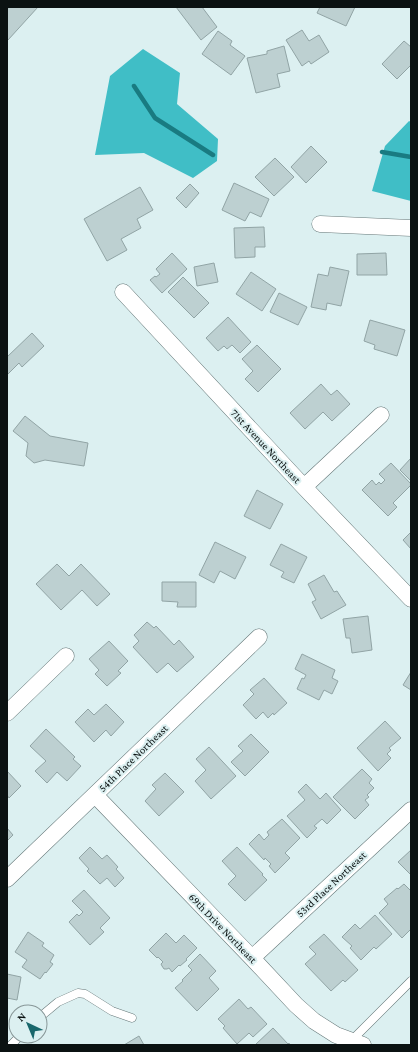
<svg xmlns="http://www.w3.org/2000/svg" width="418" height="1052" viewBox="0 0 418 1052" font-family="'Crimson Pro',serif">
  <style>
    .forest { fill: #40bec6 }
    .lines { fill: none; stroke-linecap: round; stroke-linejoin: round }
    .stream { stroke: #197b81; stroke-width: 4.5 }
    .building { fill: #bdd0d1; stroke: #91a4a5 }
    .service-casing { stroke: #667879; stroke-width: 9 }
    .minor-casing { stroke: #667879; stroke-width: 17 }
    .service { stroke: #fff; stroke-width: 8 }
    .minor { stroke: #fff; stroke-width: 16 }
    .labels { text-anchor: middle; stroke-width: 4; stroke-linejoin: round; paint-order: stroke }
    .street-label { font-size: 11px; fill: #0b1212; stroke: #dcf0f1 }
  </style>
  <rect width="100%" height="100%" fill="#dcf0f1"/>
  <!-- forest -->
  <path class="forest" d="M143 49 180 73 177 104 218 139 217 161 193 178 144 153 95 155 110 76Z
    M409 121 411 122V201L372 191 385 146Z"/>
  <g class="lines">
    <!-- stream -->
    <path class="stream" d="M134 86 155 118 213 155
      M382 152 411 157"/>
  </g>
  <!-- building -->
  <path class="building" d="M7 7H38L8 40 7 39V10L8 9Z
    M176 7H202L217 27 201 40Z
    M320 7H355L346 26 317 13Z
    M302 30 309 41 319 35 329 52 311 64 309 61 302 66 286 40Z
    M218 31 232 41 230 45 245 56 231 75 202 54Z
    M404 41 411 47V65L397 79 382 64Z
    M284 46 290 71 277 74 280 87 256 93 247 58 267 54V51Z
    M311 146 327 162 306 183 291 167Z
    M275 158 294 177 274 196 255 177Z
    M234 183 269 199 261 217 250 212 245 221 222 210Z
    M190 184 199 193 186 208 176 198Z
    M140 187 153 210 137 219 141 228 121 239 127 250 107 261 84 219Z
    M264 227 265 247H255V257L235 258 234 228Z
    M172 253 187 269 162 293 150 280 155 276 156 277 160 274 156 269Z
    M386 253 387 275H357V254Z
    M214 263 218 282 197 286 194 267Z
    M330 267 349 271 341 306 327 303 326 310 311 307 318 274 328 276Z
    M251 272 276 289 262 311 236 294Z
    M183 277 209 303 194 318 168 292Z
    M279 293 307 307 298 325 270 312Z
    M228 317 251 342 240 353 232 345 227 349 224 346 218 351 206 338Z
    M370 320 405 330 397 356 374 349 375 345 364 341Z
    M32 333 44 346 22 367 19 363 7 375V357Z
    M257 345 281 369 258 392 245 379 253 371 242 359Z
    M321 384 331 395 337 390 350 404 332 421 323 412 305 429 290 413Z
    M25 416 50 436 88 443 84 466 45 460 34 463 26 456 28 443 13 431Z
    M411 458V481L400 470Z
    M391 463 411 484V485L393 503 397 507 388 516 362 490 372 480 376 485 379 482 381 484 385 480 379 474Z
    M257 490 283 504 270 529 244 516Z
    M411 532V549L403 540Z
    M215 542 246 557 235 579 220 571 214 583 199 575Z
    M281 544 307 557 294 583 281 577 284 572 270 565Z
    M57 564 69 576 81 564 110 594 97 606 82 590 61 610 36 584Z
    M324 575 334 592 337 591 346 605 321 619 312 602 316 600 308 584Z
    M162 582H196V607H177L178 602 162 601Z
    M368 616 372 650 352 653 350 638H346L343 619Z
    M147 622 154 628 156 626 174 645 179 640 194 657 177 672 168 663 157 673 133 647 139 641 134 635Z
    M109 641 128 661 118 671 121 673 107 686 95 674 99 670 89 659Z
    M302 654 335 670 332 678 338 681 332 694 324 690 319 700 297 689 302 678 304 679 306 675 295 669Z
    M411 672V690L403 685Z
    M264 678 287 703 274 715 273 713 268 718 263 712 256 719 243 705 254 694 250 690Z
    M106 704 124 722 111 736 106 730 94 742 75 722 88 709 94 715Z
    M385 721 401 738 389 748 391 750 387 754 391 758 378 771 357 748Z
    M46 729 75 757 73 759 81 766 67 781 57 772 47 783 35 771 46 761 30 746Z
    M251 734 269 752 245 776 231 762 243 751 238 746Z
    M209 747 236 776 211 799 195 781 206 770 196 759Z
    M362 769 372 779 369 783 374 788 367 795 369 797 365 800 369 805 355 819 333 797Z
    M7 771 21 786 9 798 7 795Z
    M165 773 184 792 159 816 145 801 156 789 152 785Z
    M306 784 320 799 326 793 341 810 327 824 322 819 314 826 317 828 307 838 287 816 305 800 298 792Z
    M282 819 300 838 285 853 290 858 275 873 269 866 271 864 265 858 264 860 249 844 259 834 264 840 269 835 267 832Z
    M7 828 13 835 7 841Z
    M90 847 102 859 107 855 118 867 116 869 124 878 115 887 107 878 100 884 87 871 89 869 79 858Z
    M237 847 263 874 262 875 267 880 245 901 228 884 236 876 222 861Z
    M411 850V875L398 862Z
    M404 884 411 891V929L402 938 379 913 388 904 384 899 397 888 398 889Z
    M84 890 110 918 100 928 104 932 90 945 69 922 77 914 79 916 83 912 72 901Z
    M375 915 392 934 376 949 374 947 361 960 350 948 352 946 342 937 355 924 360 929Z
    M28 932 44 943 42 946 54 955 50 962 53 964 46 973 45 972 40 979 22 967 27 960 15 952Z
    M166 933 176 943 184 935 197 948 186 959 187 960 180 966 179 965 172 972 169 968 167 969H164L162 966 161 964 163 962 158 957 157 958 149 950Z
    M324 934 358 970 345 982 343 980 331 991 305 964 316 954 309 947Z
    M200 954 216 971 209 978 219 989 197 1011 175 988 183 981 182 980 192 970 188 966Z
    M7 974 21 977 17 1000 7 998Z
    M239 999 248 1009 251 1007 267 1024 253 1037 249 1033 237 1044 223 1028 225 1026 218 1019Z
    M273 1028 288 1044 289 1043 290 1045H255Z
    M139 1036 144 1045H124Z"/>
  <g class="lines">
    <defs>
      <path id="service" d="M40 1017 58 1002 78 993 85 994 112 1011 132 1018
        M351 1041 411 981
        M11 1045 20 1036"/>
      <path id="minor" d="M320 224 411 228
        M123 292 304 487 411 599
        M304 487 381 415
        M7 713 66 656
        M95 795 252 958 296 1005 314 1021 336 1035 363 1045
        M7 879 259 637
        M252 958 411 810"/>
    </defs>
    <!-- service casing -->
    <use href="#service" class="service-casing"/>
    <!-- minor casing -->
    <use href="#minor" class="minor-casing"/>
    <!-- service -->
    <use href="#service" class="service"/>
    <!-- minor -->
    <use href="#minor" class="minor"/>
  </g>
  <g class="labels">
    <!-- street labels -->
    <g class="street-label">
      <text transform="translate(266 446) rotate(47)" y="4">71st Avenue Northeast</text>
      <text transform="translate(133 758) rotate(-44)" y="4">54th Place Northeast</text>
      <text transform="translate(331 884) rotate(-43)" y="4">53rd Place Northeast</text>
      <text transform="translate(223 928) rotate(46)" y="4">69th Drive Northeast</text>
    </g>
  </g>
  <!-- border -->
  <rect width="418" height="1052" fill="none" stroke="#0b1212" stroke-width="16"/>
  <!-- north arrow -->
  <g transform="translate(28 1024) rotate(316)"><circle r="19" fill="#dcf0f1" stroke="#889798"/>
  <path d="M0-3L7 15L0 10L-7 15Z" fill="#19676c"/>
  <text y="-6" font-size="11" font-weight="bold" text-anchor="middle" fill="#0b1212">N</text>
  </g>
</svg>
